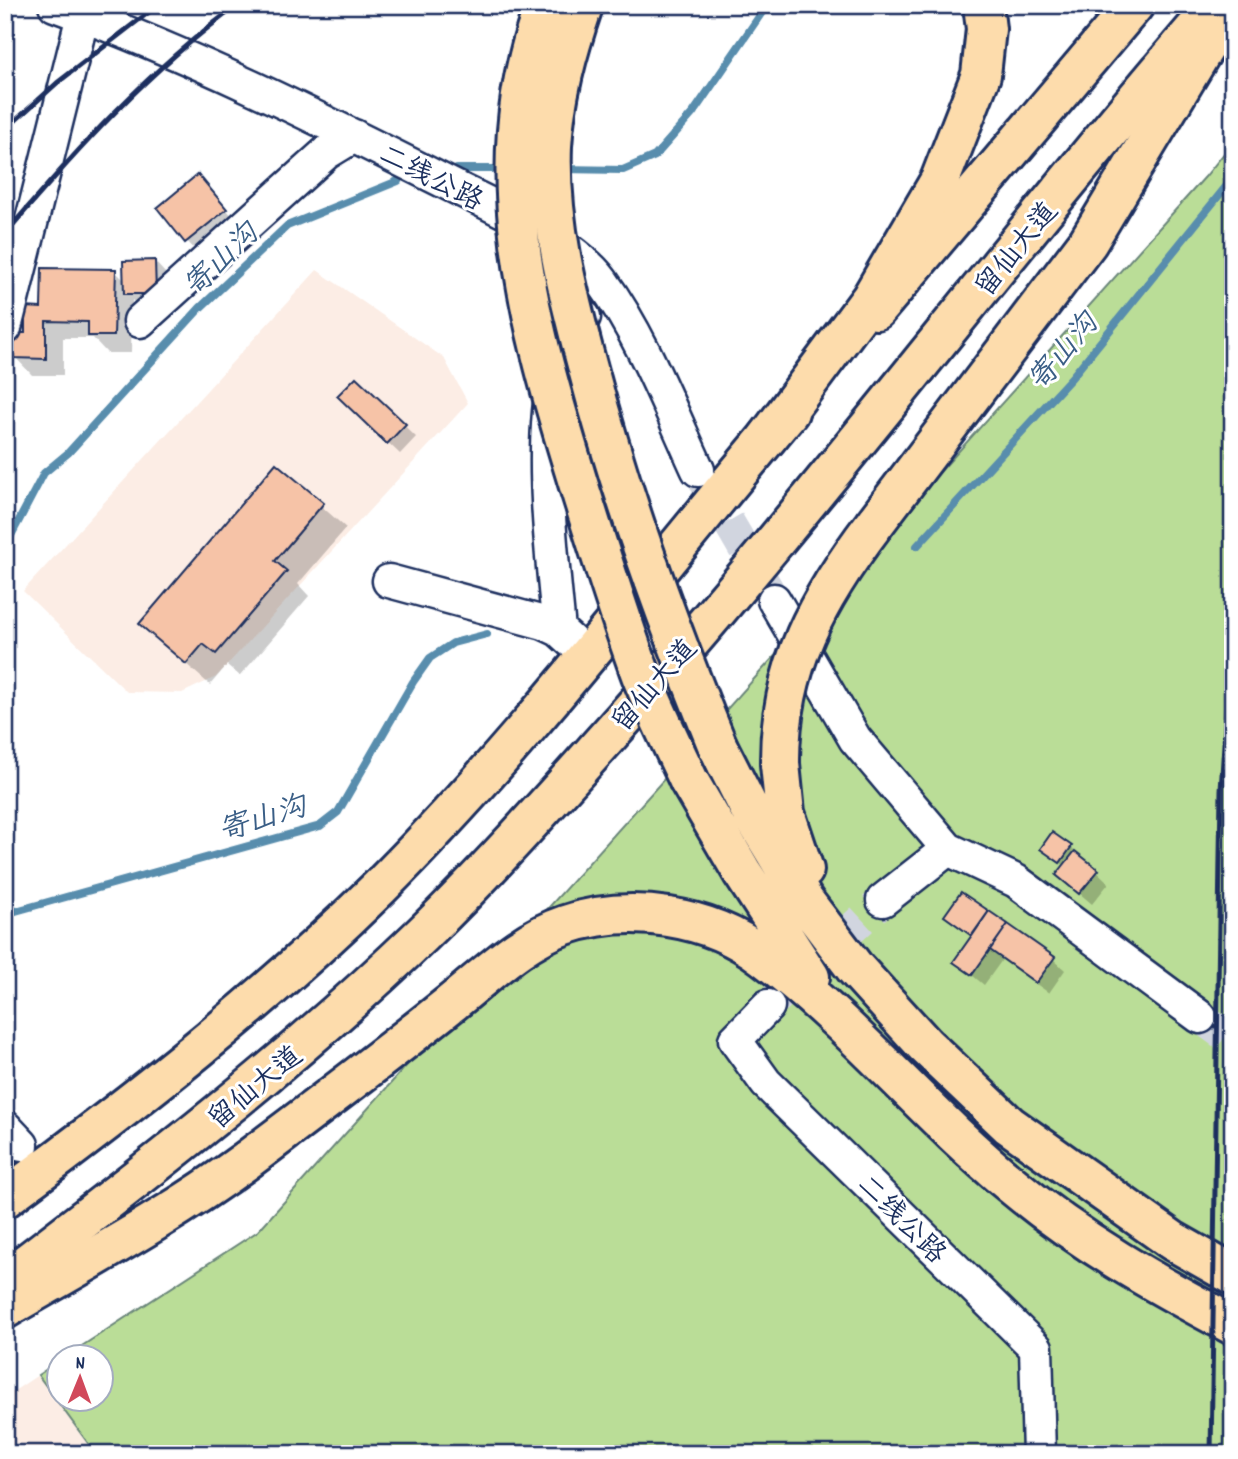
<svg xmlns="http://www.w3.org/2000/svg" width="1238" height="1459" viewBox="0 0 1238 1459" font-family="Dekko,'LXGW WenKai TC',sans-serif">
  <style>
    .built { fill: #fcede5 }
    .green { fill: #badd97; stroke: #6a867a; stroke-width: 2 }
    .shadow { fill: #0003 }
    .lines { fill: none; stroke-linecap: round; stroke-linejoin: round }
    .stream { stroke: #588dad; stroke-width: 8 }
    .building { fill: #f6c3a7; stroke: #1b2f5e; stroke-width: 2 }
    .minor-tunnel { stroke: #d1d5df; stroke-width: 32; stroke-dasharray: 32 16; stroke-linecap: butt }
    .minor-casing { stroke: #1b2f5e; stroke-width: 37 }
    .major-casing { stroke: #1b2f5e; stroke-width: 44 }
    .highway-casing { stroke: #1b2f5e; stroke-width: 44 }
    .minor { stroke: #fff; stroke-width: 32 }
    .major { stroke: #fddcac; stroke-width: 38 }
    .highway { stroke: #fddcac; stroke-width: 38 }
    .rail { stroke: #1b2f5e; stroke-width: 5 }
    .highway-bridge-casing { stroke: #1b2f5e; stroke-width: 44; stroke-linecap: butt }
    .highway-bridge { stroke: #fddcac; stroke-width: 38 }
    .labels { text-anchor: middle; stroke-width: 6; stroke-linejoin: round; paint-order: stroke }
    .street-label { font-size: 28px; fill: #1b2f5e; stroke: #fff }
    .water-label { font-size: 30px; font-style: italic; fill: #3a5e86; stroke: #fff }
  </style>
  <rect width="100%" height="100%" fill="#fff"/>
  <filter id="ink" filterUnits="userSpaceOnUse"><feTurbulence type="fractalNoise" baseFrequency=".0143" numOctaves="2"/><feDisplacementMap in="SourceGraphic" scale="14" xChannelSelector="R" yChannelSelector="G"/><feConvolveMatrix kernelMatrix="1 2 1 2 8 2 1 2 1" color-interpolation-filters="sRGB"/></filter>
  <g filter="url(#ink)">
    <!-- built -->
    <path class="built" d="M317 270 444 358 468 403 216 677 182 693 127 692 23 591Z
      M38 1375 96 1454H5V1397Z"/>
    <!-- green -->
    <path class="green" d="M1233 142V1454H96L38 1375 59 1361 60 1400H102V1358L65 1357 258 1231 1205 177Z"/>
    <!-- shadow -->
    <path class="shadow" d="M209 188 237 222 198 253 187 241Z
      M155 262 166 274 167 305H137L132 300 131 353H107L93 338H63V375H32L15 357 43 309 115 271 125 281Z
      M356 379 416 437 400 454 339 396Z
      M276 466 346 528 298 584 309 596 240 676 227 665 210 685 141 624Z
      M1071 847 1109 883 1092 904 1058 875 1065 866 1042 849Z
      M962 894 1053 959 1065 970 1049 993 1002 960 984 985 955 961 972 938 946 916Z"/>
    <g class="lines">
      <!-- stream -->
      <path class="stream" d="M457 169H506
        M561 169 623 170 655 156 693 113 767 5
        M917 546 1072 377 1233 178
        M5 547 44 473 68 453 200 308 287 226 398 181
        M5 914 320 826 338 812 413 682 430 658 453 643 487 634"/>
    </g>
    <!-- building -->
    <path class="building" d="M198 174 227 209 185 243 157 208Z
      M155 260 156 294H124L123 261Z
      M42 268 116 269 114 336H88V322L46 321V359L13 358V333H25V307L41 308Z
      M356 377 406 424 387 444 337 396Z
      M276 463 324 503 275 561 287 571 216 654 203 644 186 664 139 624Z
      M1052 832 1072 846 1060 863 1040 849Z
      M1075 851 1099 870 1079 894 1056 875Z
      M961 892 989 911 972 936 944 916Z
      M989 911 1008 924 972 975 953 962Z
      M1008 924 1055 957 1036 983 990 950Z"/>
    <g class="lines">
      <!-- minor-tunnel -->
      <path class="minor-tunnel" d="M704 480 774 600
        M768 1006 883 900
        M1200 1017 1233 1041"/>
      <defs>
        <path id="minor" d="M55 5C190 54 314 116 441 180 489 205 570 238 602 281 643 338 669 407 698 470
          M140 321 326 153 354 136
          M5 328 83 15
          M389 581 544 623 559 630 571 641
          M774 600 855 739 948 849 883 900
          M559 630C552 556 538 445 555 374 560 354 573 335 584 317
          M948 849 1016 881 1200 1017
          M768 1006 735 1040 766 1083 1036 1348 1039 1454
          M5 1127 22 1145"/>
        <path id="major" d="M876 310 1134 5
          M5 1198C136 1101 264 1001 380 887 528 739 654 571 789 412
          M5 1280C149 1170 291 1061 422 935 487 872 548 803 609 735 820 499 1009 244 1216 5"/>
        <path id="highway" d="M767 438 871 298 940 180 981 75 986 29 983 5
          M875 523 1088 242 1230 5
          M718 747 752 814 805 902 855 968 925 1045 1009 1125 1173 1241 1233 1275
          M780 764 785 813 804 870
          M689 781 742 872 810 977
          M5 1309C87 1261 171 1216 247 1160 315 1109 383 1058 449 1005 486 976 520 940 565 925 630 903 710 915 764 957 854 1025 925 1114 1012 1185 1079 1241 1155 1284 1233 1325"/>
      </defs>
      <!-- minor casing -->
      <use href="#minor" class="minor-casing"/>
      <!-- major casing -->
      <use href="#major" class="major-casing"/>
      <!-- highway casing -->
      <use href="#highway" class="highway-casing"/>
      <!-- minor -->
      <use href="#minor" class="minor"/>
      <!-- major -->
      <use href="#major" class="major"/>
      <!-- highway -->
      <use href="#highway" class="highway"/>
      <!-- rail -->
      <path class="rail" d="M5 130 57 83 158 5
        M5 234C76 151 149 69 238 5
        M1211 1454 1221 790 1233 609"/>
      <defs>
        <path id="highway-bridge" d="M545 5C483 165 530 326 578 483 598 547 618 612 641 675 655 711 673 746 689 781
          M583 6C567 53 555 97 552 146 549 221 568 294 587 365 621 496 667 622 718 747
          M780 764C779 667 818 598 875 523"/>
      </defs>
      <!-- highway-bridge casing -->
      <use href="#highway-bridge" class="highway-bridge-casing"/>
      <!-- highway-bridge -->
      <use href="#highway-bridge" class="highway-bridge"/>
    </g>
  </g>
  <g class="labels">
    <!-- street labels -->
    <g class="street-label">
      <text transform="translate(432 176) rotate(27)" y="10">二线公路</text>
      <text transform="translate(1015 248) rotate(-51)" y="10">留仙大道</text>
      <text transform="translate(653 684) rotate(-49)" y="10">留仙大道</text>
      <text transform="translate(254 1086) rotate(-40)" y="10">留仙大道</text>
      <text transform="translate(903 1218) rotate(45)" y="10">二线公路</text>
    </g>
    <!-- water labels -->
    <g class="water-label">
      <text transform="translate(220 259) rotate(-44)" y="10">寄山沟</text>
      <text transform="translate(1062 351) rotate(-50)" y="10">寄山沟</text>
      <text transform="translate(262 817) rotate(-17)" y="10">寄山沟</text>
    </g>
  </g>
  <!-- margin -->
  <rect width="1238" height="1459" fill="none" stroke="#fff" stroke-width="28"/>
  <rect x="14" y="14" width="1210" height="1431" fill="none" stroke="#1b2f5e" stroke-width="2.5" filter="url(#ink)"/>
  <!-- north arrow -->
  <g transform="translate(80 1378) rotate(1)"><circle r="33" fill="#ffffff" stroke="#a4acbf" stroke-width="2"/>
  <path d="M0-5L12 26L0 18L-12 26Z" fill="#d1495b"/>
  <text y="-10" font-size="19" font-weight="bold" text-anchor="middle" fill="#1b2f5e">N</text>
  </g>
</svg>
